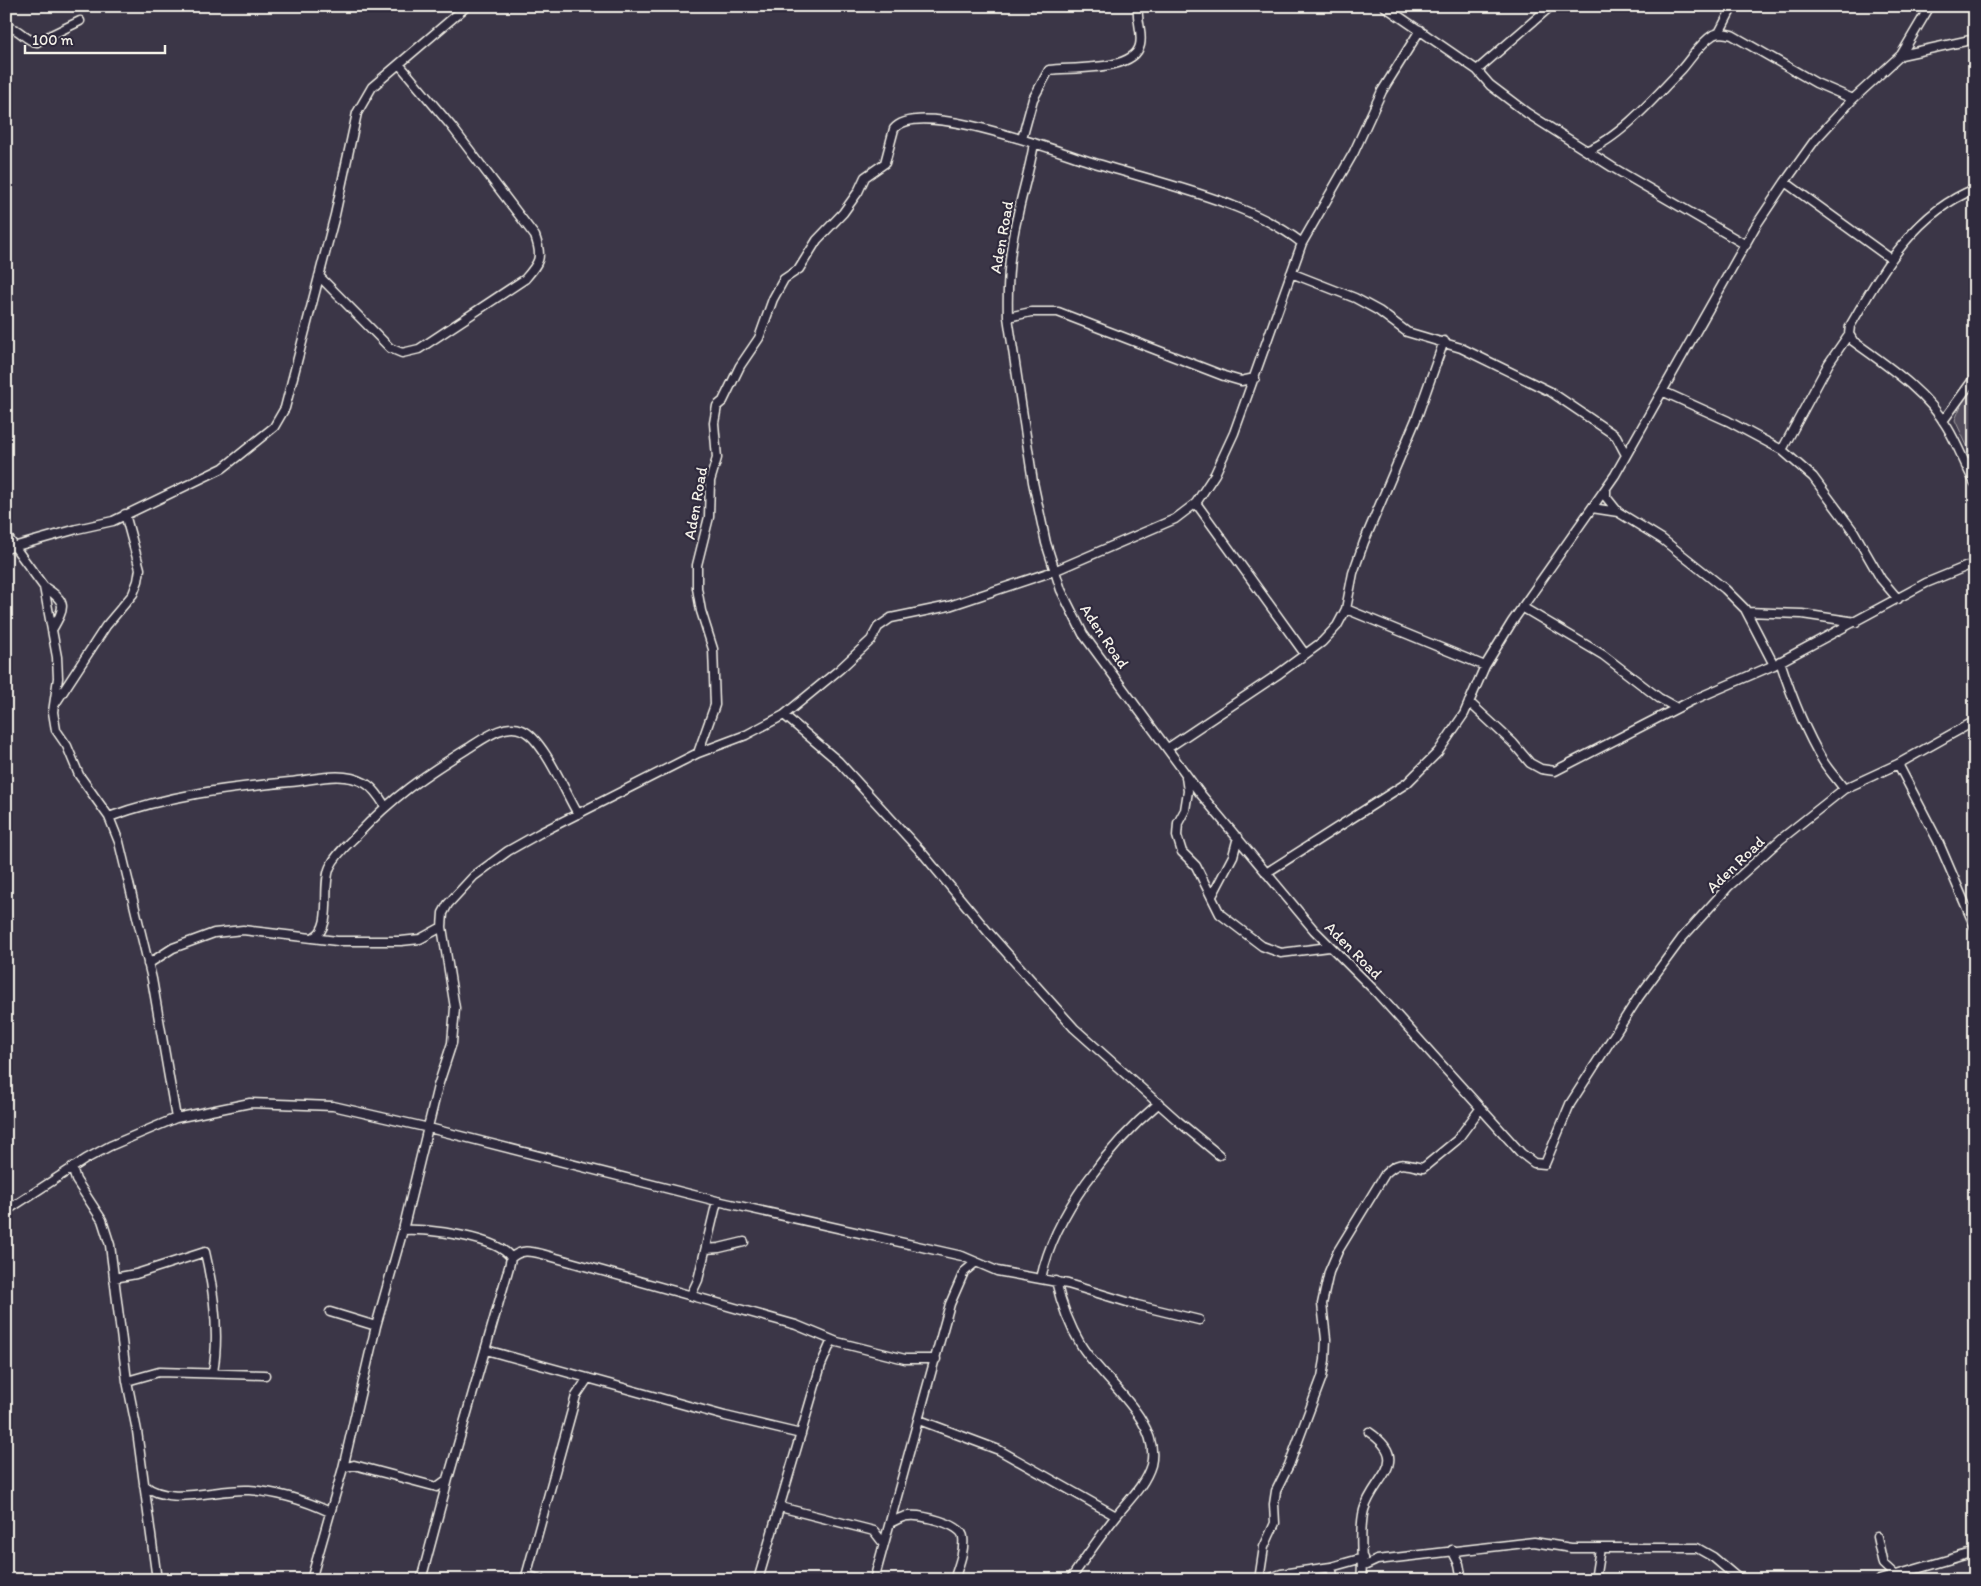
<svg xmlns="http://www.w3.org/2000/svg" width="1981" height="1586" viewBox="0 0 1981 1586" font-family="Itim,sans-serif">
  <style>
    .green { fill: #534e5c; stroke: #a4a0a2 }
    .lines { fill: none; stroke-linecap: round; stroke-linejoin: round }
    .minor-casing { stroke: #f4f1e8; stroke-width: 11 }
    .minor { stroke: #2f2a3d; stroke-width: 8 }
    .labels { text-anchor: middle; stroke-width: 4.5; stroke-linejoin: round; paint-order: stroke }
    .street-label { font-size: 16px; fill: #f4f1e8; stroke: #2f2a3d }
  </style>
  <rect width="100%" height="100%" fill="#3b3647"/>
  <filter id="ink" filterUnits="userSpaceOnUse"><feTurbulence type="fractalNoise" baseFrequency=".02" numOctaves="2"/><feDisplacementMap in="SourceGraphic" scale="10" xChannelSelector="R" yChannelSelector="G"/><feConvolveMatrix kernelMatrix="1 2 1 2 8 2 1 2 1" color-interpolation-filters="sRGB"/></filter>
  <g filter="url(#ink)">
    <!-- green -->
    <path class="green" d="M1975 378V463L1955 420 1969 386Z"/>
    <g class="lines">
      <defs>
        <path id="minor" d="M1384 6 1477 70 1490 85 1527 113 1612 167 1746 245
          M6 28C21 27 24 41 37 42L80 21
          M1719 33 1733 6
          M1901 55 1975 39
          M1477 70 1551 6
          M1022 139 1033 99 1049 70C1071 67 1134 72 1140 45 1143 32 1136 19 1138 6
          M1034 143C1030 169 1022 193 1017 218 1009 251 1007 284 1008 317L1033 482 1046 543 1061 590 1083 634 1199 792 1314 930 1377 993 1521 1153 1534 1163 1545 1164 1570 1104 1638 998 1682 938 1728 887 1781 839 1844 789 1898 764 1975 721
          M1588 150C1620 138 1657 95 1681 70 1691 59 1700 43 1713 35 1719 32 1725 33 1732 35L1816 83 1853 99
          M1785 182 1891 259
          M1975 189C1913 213 1881 273 1850 326L1849 334 1853 341C1886 365 1926 391 1947 427 1958 445 1965 465 1975 483
          M1291 273 1355 298 1379 311 1407 332 1461 348 1551 392 1616 436 1626 455
          M319 276 390 348 402 353 419 349 525 279C539 263 543 258 535 236L452 127 399 64
          M1008 317 1031 312H1058L1224 376 1241 381 1255 378
          M1664 392 1728 421 1782 450 1813 477 1854 532 1881 579 1898 599
          M1943 421 1975 377
          M1782 450 1829 363 1849 334
          M1966 466 1975 458
          M1606 490V497L1618 512 1662 539 1725 589 1745 609 1774 665
          M1196 503 1305 654
          M1592 508 1618 512
          M6 535 44 587 57 657 58 678 53 712 56 730 67 746 79 775 109 817 119 842 152 979 176 1118
          M6 549 77 529 113 521 223 468 274 427 285 408 335 215 357 113 372 87 467 6
          M44 587C68 602 65 607 52 630
          M1522 607 1603 655 1659 698 1677 708
          M1346 609 1485 666
          M1747 612 1802 614 1856 622
          M1780 661C1791 695 1805 731 1823 761 1829 771 1838 780 1844 789
          M1469 702 1513 743 1530 763 1541 769 1555 771 1693 700 1774 665 1926 583 1975 563
          M55 704 106 626 133 594 138 581 140 569 125 514
          M784 715 838 761 924 855 988 932 1074 1028 1178 1121 1219 1155
          M1168 748 1277 675 1322 642 1337 626 1346 609 1353 573 1364 542 1417 417 1444 341
          M698 753 715 705 713 649 701 611 697 588V565L709 517 710 481 717 458 714 423 717 406 723 401 740 366 759 338 773 299 784 279 799 269 817 240 843 213 858 192 865 177 885 163 894 129C919 97 1063 154 1098 164 1144 178 1191 189 1236 207 1259 216 1283 228 1302 243
          M1898 764 1938 841 1975 927
          M1186 777 1188 791 1185 810 1178 823 1177 836 1182 852 1196 866 1220 914 1262 946 1281 953 1329 947
          M109 817C168 795 228 788 290 782 314 780 341 770 365 783 374 788 380 798 385 806
          M1266 873 1407 783 1438 752 1464 714 1485 666 1512 622 1615 475 1755 227 1785 182 1815 140 1853 99 1901 55 1930 6
          M1212 896 1233 856 1238 837
          M314 937C334 927 321 887 330 867 336 854 348 844 357 835 394 796 422 777 467 749 482 740 504 722 522 730 543 738 566 794 578 814
          M148 964 173 948 214 933 243 930 337 941H401L420 939 442 927
          M72 1167 76 1180 102 1220 110 1245 127 1381 137 1431 157 1580
          M6 1211 86 1159 110 1146 176 1118 250 1103 333 1106 429 1128 717 1201 962 1256 997 1271 1068 1284 1137 1305 1199 1320
          M706 1249 719 1248 744 1242
          M511 1258C521 1249 530 1251 542 1254L796 1325 837 1342 905 1359H936
          M114 1278 136 1274 205 1252C214 1291 220 1333 213 1372
          M1041 1279C1054 1214 1109 1145 1159 1103
          M1056 1281C1061 1303 1069 1325 1081 1345 1101 1379 1162 1420 1151 1465 1145 1485 1129 1500 1117 1515 1100 1536 1085 1558 1070 1580
          M691 1295 698 1280 717 1201
          M330 1312 376 1326
          M486 1350 725 1416 801 1434
          M127 1381 159 1372 265 1375
          M919 1420 999 1450 1116 1516
          M343 1468 354 1465 437 1487 448 1479 509 1267 511 1258C499 1237 425 1228 403 1230
          M144 1485C170 1507 217 1488 249 1490 277 1492 304 1500 330 1512
          M780 1507 874 1531 884 1544
          M890 1523C895 1521 902 1516 908 1516 920 1514 962 1524 963 1537 965 1551 958 1567 954 1580
          M1877 1537 1883 1564 1896 1576
          M1452 1550 1459 1564 1462 1580
          M1331 1567 1334 1580
          M1362 1567 1377 1560 1534 1542 1571 1548H1697L1713 1557 1740 1580
          M526 1575 542 1580
          M311 1580 343 1468 376 1326 403 1230 438 1086 452 1043 455 1008 442 927 443 913 448 904 474 876 508 851 540 833 698 753 746 735 784 715 840 669 871 640 878 627 891 618 949 606 1054 571 1175 519 1196 503 1215 474 1234 433 1302 243 1354 152 1382 91 1420 30
          M421 1580 448 1479
          M525 1580 576 1396 588 1378
          M758 1580 821 1365 832 1340
          M874 1580 950 1304 964 1272 976 1262
          M1259 1580 1264 1547 1275 1523 1274 1504 1276 1491 1289 1465 1322 1377 1325 1360 1326 1339 1322 1304 1329 1272 1338 1251 1385 1174C1400 1159 1405 1165 1423 1168L1457 1140 1480 1109
          M1266 1580 1281 1574 1331 1567 1363 1558
          M1361 1580C1364 1557 1358 1532 1364 1510 1373 1477 1413 1462 1369 1432
          M1595 1580 1600 1548
          M1879 1580 1975 1552"/>
      </defs>
      <!-- minor casing -->
      <use href="#minor" class="minor-casing"/>
      <!-- minor -->
      <use href="#minor" class="minor"/>
    </g>
  </g>
  <g class="labels">
    <!-- street labels -->
    <g class="street-label">
      <text transform="translate(1001 237) rotate(-80)" y="6">Aden Road</text>
      <text transform="translate(695 503) rotate(-80)" y="6">Aden Road</text>
      <text transform="translate(1105 636) rotate(56)" y="6">Aden Road</text>
      <text transform="translate(1735 864) rotate(-44)" y="6">Aden Road</text>
      <text transform="translate(1354 950) rotate(45)" y="6">Aden Road</text>
    </g>
  </g>
  <!-- margin -->
  <rect width="1981" height="1586" fill="none" stroke="#2f2a3d" stroke-width="25"/>
  <rect x="12" y="12" width="1956" height="1561" fill="none" stroke="#f4f1e8" stroke-width="2" filter="url(#ink)"/>
  <!-- scale -->
  <path d="M25 45v8h140v-8" fill="none" stroke="#f4f1e8" stroke-width="2.5"/>
  <text x="32" y="45" font-size="15" fill="#f4f1e8" stroke="#2f2a3d" stroke-width="4" paint-order="stroke">100 m</text>
</svg>
